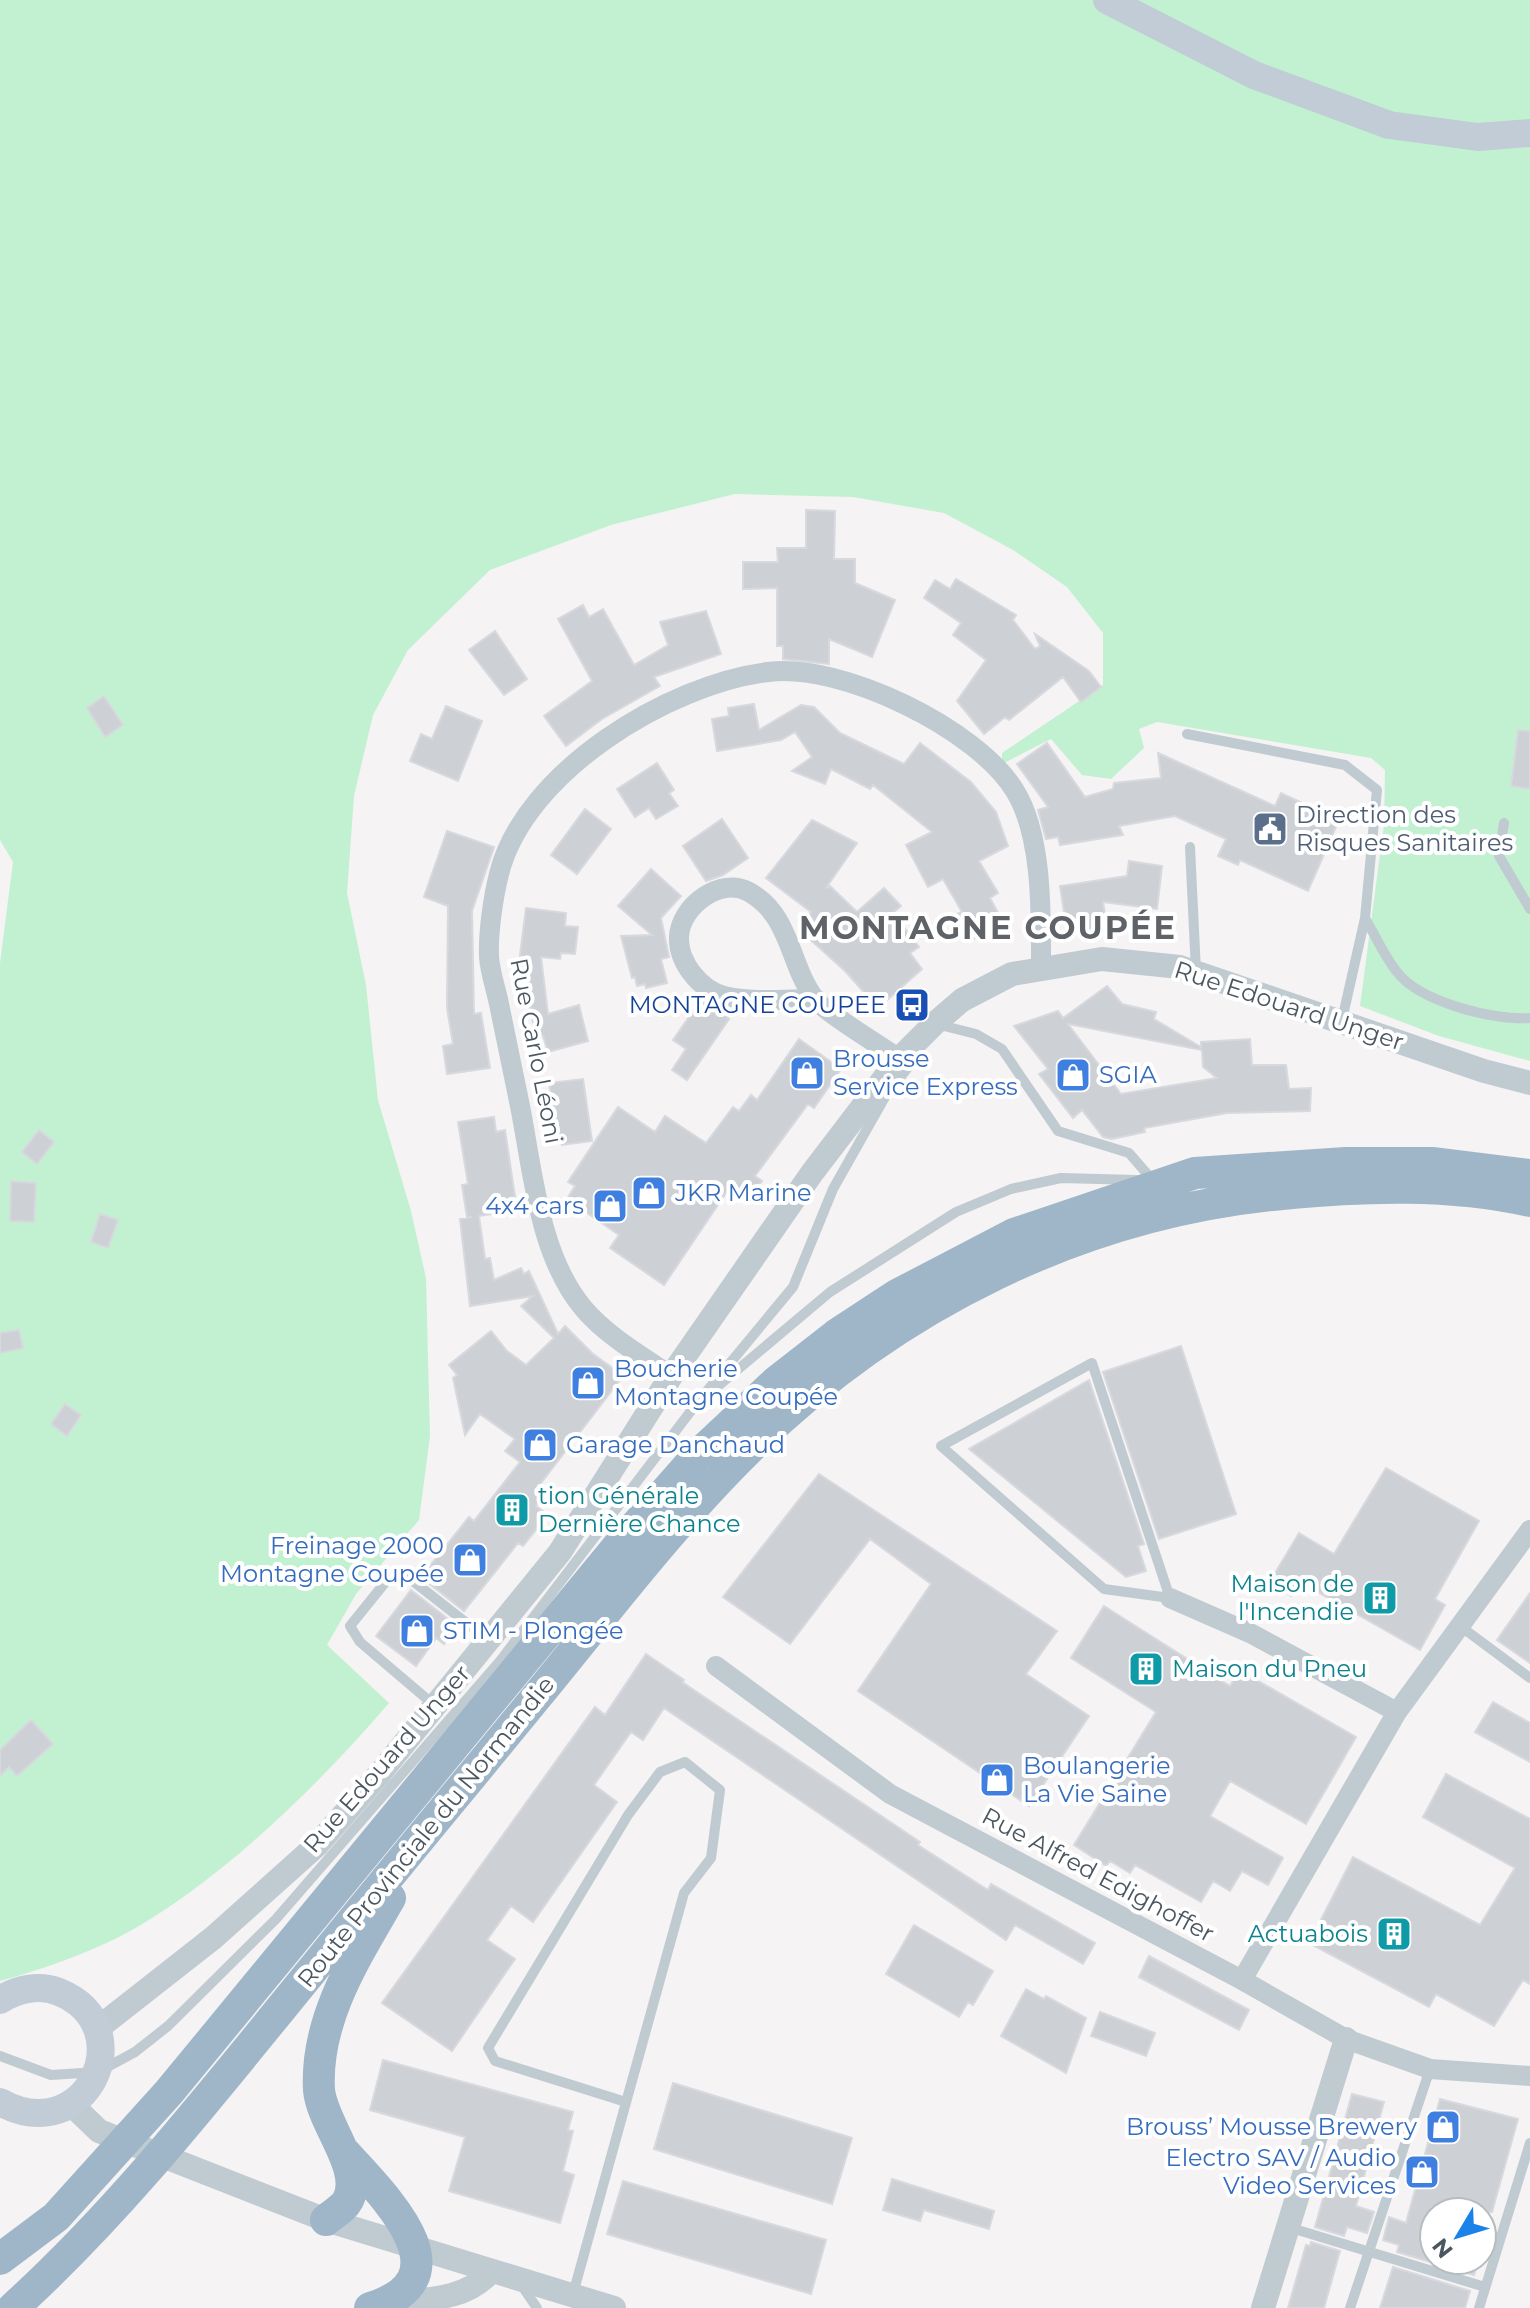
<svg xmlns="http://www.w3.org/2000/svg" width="1530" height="2308" viewBox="0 0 1530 2308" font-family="Montserrat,sans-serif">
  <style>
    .green { fill: #c2f1d1 }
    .building { fill: #cdd0d5; stroke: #d7d9de; stroke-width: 2; fill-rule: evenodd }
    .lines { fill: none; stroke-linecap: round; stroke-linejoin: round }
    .service { stroke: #c0cbd1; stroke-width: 10 }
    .minor { stroke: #c0cbd1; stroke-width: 20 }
    .tertiary { stroke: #c0cbd1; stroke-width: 24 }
    .secondary { stroke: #c1ccd6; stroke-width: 28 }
    .trunk { stroke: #9fb6c9; stroke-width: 32 }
    .labels { text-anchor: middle; stroke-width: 8; stroke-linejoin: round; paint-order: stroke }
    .service-label { font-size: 24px; fill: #4e5e75; stroke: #fff; text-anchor: start }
    .transit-label { font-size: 24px; fill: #164399; stroke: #fff; text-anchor: end }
    .street-label { font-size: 24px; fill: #4a5760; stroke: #fff }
    .shop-label { font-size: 24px; fill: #366cbe; stroke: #fff; text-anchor: start }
    .culture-label { font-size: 24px; fill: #0d838f; stroke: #fff; text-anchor: start }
    .district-label { font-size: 32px; font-weight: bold; letter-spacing: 2px; fill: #5f6368; stroke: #fff }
  </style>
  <rect width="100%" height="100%" fill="#f5f3f3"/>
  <!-- green -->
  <path class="green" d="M0 0H1530V1061L1439 1036 1360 1006 1384 824 1385 770 1371 758 1157 722 1139 729 1144 748 1111 779 1082 775 1051 739 1002 764V753L1103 685V633L1067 587 1013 550 944 513 853 497 735 494 611 525 490 570 408 650 373 715 354 796 347 893 366 985 378 1100 411 1211 426 1278 430 1436 419 1520 356 1594 327 1645 389 1703C317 1787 218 1884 121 1936 83 1955 40 1970 0 1981V963L13 862 0 840Z"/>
  <!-- building -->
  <path class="building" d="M806 510 835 511 834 559H855V583L895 600 872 657 829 639V664L783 659V646H777V588L743 589V562H778L777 548H806Z
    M956 579 1016 615 1013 620 1035 649 1040 646 1035 634 1089 671 1101 687 1081 702 1063 677 1009 720 1005 717 984 734 957 701 986 660 953 635 961 623 924 598 935 580 950 589Z
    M583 605 589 617 603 609 634 665 668 645 660 622 706 611 721 654 654 677 660 686 602 719 566 746 544 716 592 681 558 619Z
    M495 631 527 679 504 695 469 650Z
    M104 696 123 725 105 737 87 708Z
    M754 704 759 730 801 705 814 707 840 733 904 764 920 743 971 782 996 812 1008 846 979 861 998 893 990 898 1003 922 972 940 957 914 962 912 943 879 928 887 906 845 932 832 873 785 870 789 831 769 825 784 792 771 812 757 795 732 781 740 717 751 712 719 729 716 728 708Z
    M446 706 482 721 458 781 410 761 421 734 432 739Z
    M1518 730 1530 731V789L1511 786Z
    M1047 743 1085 797 1113 789 1114 783 1161 778 1158 753 1275 806 1281 793 1339 820 1308 891 1240 860 1238 865 1218 856 1226 839 1175 816 1119 826 1123 835 1060 845 1058 837 1046 839 1038 810 1048 807 1017 764Z
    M657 763 674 790 669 793 678 806 656 819 649 808 635 817 617 789Z
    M585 809 611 829 577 874 551 855Z
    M722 819 748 858 723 875 706 881 683 846Z
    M812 820 857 843 826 888 830 886 857 912 884 888 901 906 893 913 919 947 910 953 922 969 878 1008 845 971 805 935 810 929 802 921 811 912 766 878Z
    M447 831 494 847 472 911 474 1014 481 1013 490 1068 447 1074 443 1046 453 1044 447 1008 448 906 424 897Z
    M1129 861 1162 866 1157 909 1103 902 1107 926 1067 932 1060 886 1127 876Z
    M651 869 681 896 661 918 669 957 661 959 667 983 646 988 645 984 637 986 635 977 632 978 621 936 652 935 618 906Z
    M526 908 566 913 565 926 578 927 575 954 561 953 560 959 541 957 548 1014 579 1005 588 1041 548 1052 543 1036 536 1038 529 1001 520 1002 517 978Z
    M1107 986 1122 1004 1156 1012 1154 1019 1201 1047V1042L1250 1039 1252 1065H1286L1289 1089 1311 1088 1310 1111 1227 1113 1144 1128 1145 1132 1112 1139 1103 1137 1082 1110 1073 1118 1039 1074 1048 1069 1014 1026 1058 1011 1063 1018ZM1068 1024 1202 1050 1203 1067 1217 1078 1121 1094Z
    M700 1001 718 1008 729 1019 687 1080 672 1070 686 1049 673 1040Z
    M799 1039 841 1069 814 1108 808 1104 755 1176 762 1181 751 1196 732 1184 664 1285 610 1248 619 1235 567 1199 575 1186 568 1182 618 1107 655 1132 665 1116 706 1143 733 1107 739 1111 751 1095 757 1100Z
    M583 1079 592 1141 562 1145 560 1137 552 1138 549 1117 554 1116 549 1083Z
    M494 1117 496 1132 505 1130 517 1210 479 1216 485 1259 490 1258 494 1280 521 1268 524 1274 529 1271 558 1334 565 1326 592 1353 623 1376 535 1491 542 1497 536 1506 548 1515 523 1546 518 1543 464 1611 421 1577 469 1517 474 1521 520 1462 505 1451 515 1439 480 1414 465 1435 453 1378 457 1375 449 1365 491 1331 507 1351 526 1365 554 1338 521 1306 533 1296 470 1306 460 1219 472 1217H467L462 1185 468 1184 458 1122Z
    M39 1130 54 1142 37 1164 22 1152Z
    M11 1181 36 1183 34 1222 10 1221Z
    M100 1214 118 1220 108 1248 91 1242Z
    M19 1330 23 1348 0 1353V1333Z
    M1181 1346 1236 1514 1159 1539 1103 1372Z
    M1089 1380 1144 1544 1138 1546 1146 1571 1126 1577 969 1449Z
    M65 1404 81 1415 67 1436 51 1424Z
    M1386 1468 1479 1521 1435 1599 1445 1605 1420 1650 1300 1582 1291 1596 1269 1583 1299 1533 1334 1554Z
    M819 1474 1057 1631 1026 1674 1089 1716 1029 1806 858 1691 931 1584 870 1539 790 1644 723 1597Z
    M411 1590 457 1626 444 1644 436 1638 416 1666 376 1636Z
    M1530 1593V1663L1497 1640Z
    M1104 1606 1230 1686 1239 1670 1356 1737 1306 1824 1230 1781 1210 1816 1283 1858 1268 1885 1242 1871 1230 1891 1213 1881 1201 1902 1135 1865 1130 1873 1110 1861 1106 1866 1074 1845 1156 1712 1071 1658Z
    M646 1654 684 1680 682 1682 920 1842 918 1845 988 1890 991 1884 1095 1943 1083 1964 1015 1925 1006 1940 664 1708 643 1740 631 1732 594 1785 617 1802 533 1922 511 1906 487 1940 515 1959 452 2051 382 2003 595 1707 605 1715Z
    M1493 1702 1530 1723V1762L1475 1732Z
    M31 1720 53 1744 17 1776 9 1767 0 1776V1750Z
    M1446 1774 1530 1819V1984L1523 1980 1494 2026 1436 1994 1429 2007 1309 1943 1353 1857 1480 1925 1515 1868 1423 1817Z
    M914 1925 993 1971 973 2005 968 2002 959 2017 886 1974Z
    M1149 1956 1249 2010 1239 2030 1139 1977Z
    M1026 1989 1044 1999 1046 1996 1086 2018 1066 2073 1001 2036Z
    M1100 2012 1155 2033 1146 2056 1091 2036Z
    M383 2060 573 2112 568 2130 573 2131 563 2171 574 2175 560 2223 449 2191 465 2137 370 2110Z
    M673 2083 852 2138 832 2204 654 2149Z
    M1352 2094 1384 2102 1356 2206 1374 2212 1367 2233 1347 2227 1344 2236 1315 2227Z
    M1440 2099 1518 2119 1492 2212H1434V2260H1479L1474 2275 1397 2252 1399 2245 1383 2240 1389 2217 1406 2223Z
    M892 2179 994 2211 989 2229 924 2210 920 2221 883 2210Z
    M623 2181 826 2240 811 2294 607 2234Z
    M1311 2242 1340 2251 1324 2308H1288L1306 2245 1310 2246Z
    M1393 2267 1470 2291 1465 2308H1380Z"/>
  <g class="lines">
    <!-- service -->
    <path class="service" d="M1187 734 1345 765 1377 790 1365 918 1342 1020
      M1504 823 1499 856 1530 909
      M1190 847 1196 971
      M1365 918C1375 935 1384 956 1397 972 1420 1002 1494 1021 1530 1018
      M936 1024 976 1034 1002 1049 1058 1131 1129 1153 1155 1183
      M1092 1363 1170 1598 1104 1589 941 1446Z
      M711 1392 830 1292 956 1212 1011 1189 1061 1178 1137 1180
      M1460 1626 1530 1678
      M434 1705 360 1642 350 1626 392 1574 409 1578 487 1639
      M0 2056 51 2075 98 2072 135 2052 168 2026 276 1919 500 1661 697 1403 793 1287 833 1189 885 1097 917 1056
      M1288 2227 1485 2287
      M522 2286 537 2308
      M573 2294 684 1893 711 1858 720 1790 685 1762 660 1772 628 1815 488 2048 495 2061 626 2102
      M1350 2308 1430 2069
      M1479 2308 1530 2143"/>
    <!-- minor -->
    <path class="minor" d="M816 999C786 999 753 1003 724 996 701 990 678 963 679 937 680 906 721 876 749 892 791 915 789 965 815 999 827 1014 880 1045 899 1059
      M671 1376C642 1356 607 1336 584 1309 539 1256 533 1172 520 1106 513 1072 506 1038 499 1004 496 989 490 972 489 957 488 933 493 898 499 874 524 772 669 684 768 672 840 662 978 729 1015 791 1043 836 1041 916 1041 967
      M1170 1598 1250 1633 1397 1712
      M716 1666 890 1794 1242 1980 1346 2039 1430 2069 1530 2076
      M1242 1980 1397 1712 1530 1530"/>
    <!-- tertiary -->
    <path class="tertiary" d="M97 2029 213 1938 317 1845 381 1772 560 1552 671 1376 812 1173 899 1059 934 1024 962 1000 1012 974 1102 959 1180 967 1484 1071 1530 1083
      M72 2105 99 2131 326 2220 614 2308
      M383 2304C420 2299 465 2302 490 2272
      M1263 2308 1346 2039"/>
    <!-- secondary -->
    <path class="secondary" d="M1107 0 1254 75 1389 125 1478 137 1530 133
      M0 2000C17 1989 39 1984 59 1992 144 2027 86 2150 0 2102"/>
    <!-- trunk -->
    <path class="trunk" d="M346 2154C383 2195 470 2278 370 2308
      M326 2220C333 2214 344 2208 348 2200 364 2169 322 2124 319 2090 315 2019 356 1957 390 1898
      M0 2259 56 2217 169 2092 624 1539 697 1456 777 1381 836 1335 897 1295 1014 1234 1195 1173 1346 1163H1432L1530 1175
      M13 2308C124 2207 215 2089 310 1973 385 1880 462 1788 538 1695 607 1611 674 1522 752 1446 896 1305 1081 1213 1282 1194 1363 1186 1450 1183 1530 1201"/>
  </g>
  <!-- icons -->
  <defs>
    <symbol id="civic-square" viewBox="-11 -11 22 22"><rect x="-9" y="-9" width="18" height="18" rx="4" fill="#5c6f8a" stroke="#fff"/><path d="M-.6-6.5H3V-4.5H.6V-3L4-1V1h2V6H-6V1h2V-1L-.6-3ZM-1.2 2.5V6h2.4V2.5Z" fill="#fff"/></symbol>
    <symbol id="bus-square" viewBox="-11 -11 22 22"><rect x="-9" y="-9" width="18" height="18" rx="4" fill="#1a4fb4" stroke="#fff"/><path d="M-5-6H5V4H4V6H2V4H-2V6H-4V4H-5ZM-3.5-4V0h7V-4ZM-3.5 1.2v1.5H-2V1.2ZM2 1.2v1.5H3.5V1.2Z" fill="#fff"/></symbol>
    <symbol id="shop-square" viewBox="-11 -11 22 22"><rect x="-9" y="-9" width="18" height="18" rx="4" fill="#3f7fe0" stroke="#fff"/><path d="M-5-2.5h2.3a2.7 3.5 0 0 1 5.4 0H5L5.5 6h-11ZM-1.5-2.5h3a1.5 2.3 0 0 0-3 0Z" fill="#fff"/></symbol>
    <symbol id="building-square" viewBox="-11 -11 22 22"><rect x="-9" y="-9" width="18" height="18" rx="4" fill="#0f9aa8" stroke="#fff"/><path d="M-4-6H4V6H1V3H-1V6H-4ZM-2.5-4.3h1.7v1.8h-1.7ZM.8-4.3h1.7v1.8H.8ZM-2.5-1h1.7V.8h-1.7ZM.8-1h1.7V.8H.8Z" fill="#fff"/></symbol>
  </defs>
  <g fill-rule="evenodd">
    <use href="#civic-square" x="1250" y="809" width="40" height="40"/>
    <use href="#bus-square" x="892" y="985" width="40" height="40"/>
    <use href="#shop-square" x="787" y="1053" width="40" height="40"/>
    <use href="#shop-square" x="1053" y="1055" width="40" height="40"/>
    <use href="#shop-square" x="629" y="1173" width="40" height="40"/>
    <use href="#shop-square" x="590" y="1186" width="40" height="40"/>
    <use href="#shop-square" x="568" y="1363" width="40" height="40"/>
    <use href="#shop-square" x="520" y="1425" width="40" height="40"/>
    <use href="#building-square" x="492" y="1490" width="40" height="40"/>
    <use href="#shop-square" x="450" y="1540" width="40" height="40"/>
    <use href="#building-square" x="1360" y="1578" width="40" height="40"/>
    <use href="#shop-square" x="397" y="1611" width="40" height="40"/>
    <use href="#building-square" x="1126" y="1649" width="40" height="40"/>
    <use href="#shop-square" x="977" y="1760" width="40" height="40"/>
    <use href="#building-square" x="1374" y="1914" width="40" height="40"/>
    <use href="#shop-square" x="1423" y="2107" width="40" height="40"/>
    <use href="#shop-square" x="1402" y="2152" width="40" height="40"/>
  </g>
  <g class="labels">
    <!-- service labels -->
    <g class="service-label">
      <text x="1296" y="823">Direction des<tspan x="1296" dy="28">Risques Sanitaires</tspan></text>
    </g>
    <!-- transit labels -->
    <g class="transit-label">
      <text x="886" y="1013">MONTAGNE COUPEE</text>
    </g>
    <!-- street labels -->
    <g class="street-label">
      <text transform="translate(1289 1006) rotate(18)" y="8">Rue Edouard Unger</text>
      <text transform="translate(536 1051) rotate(79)" y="8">Rue Carlo Léoni</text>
      <text transform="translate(387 1759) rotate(-49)" y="8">Rue Edouard Unger</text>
      <text transform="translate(426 1832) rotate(-51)" y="8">Route Provinciale du Normandie</text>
      <text transform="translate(1098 1875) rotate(28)" y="8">Rue Alfred Edighoffer</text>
    </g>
    <!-- shop labels -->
    <g class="shop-label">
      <text x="833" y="1067">Brousse<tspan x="833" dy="28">Service Express</tspan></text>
      <text x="1099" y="1083">SGIA</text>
      <text x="675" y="1201">JKR Marine</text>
      <text x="584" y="1214" text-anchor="end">4x4 cars</text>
      <text x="614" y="1377">Boucherie<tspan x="614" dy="28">Montagne Coupée</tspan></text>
      <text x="566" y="1453">Garage Danchaud</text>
      <text x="444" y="1554" text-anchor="end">Freinage 2000<tspan x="444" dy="28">Montagne Coupée</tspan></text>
      <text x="443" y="1639">STIM - Plongée</text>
      <text x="1023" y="1774">Boulangerie<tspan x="1023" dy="28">La Vie Saine</tspan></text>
      <text x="1417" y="2135" text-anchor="end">Brouss’ Mousse Brewery</text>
      <text x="1396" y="2166" text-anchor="end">Electro SAV / Audio<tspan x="1396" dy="28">Video Services</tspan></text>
    </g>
    <!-- culture labels -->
    <g class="culture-label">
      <text x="538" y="1504">tion Générale<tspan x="538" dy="28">Dernière Chance</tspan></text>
      <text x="1354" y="1592" text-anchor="end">Maison de<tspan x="1354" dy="28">l'Incendie</tspan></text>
      <text x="1172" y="1677">Maison du Pneu</text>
      <text x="1368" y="1942" text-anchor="end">Actuabois</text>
    </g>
    <!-- district labels -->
    <g class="district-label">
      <text x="988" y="939">MONTAGNE COUPÉE</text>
    </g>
  </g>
  <!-- north arrow -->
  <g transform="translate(1458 2236) rotate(232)"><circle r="38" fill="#ffffff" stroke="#b7bcbf" stroke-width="2"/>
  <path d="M0-6L14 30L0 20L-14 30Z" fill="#1a82e8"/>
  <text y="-12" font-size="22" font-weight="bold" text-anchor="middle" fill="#4a5760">N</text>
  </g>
</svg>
